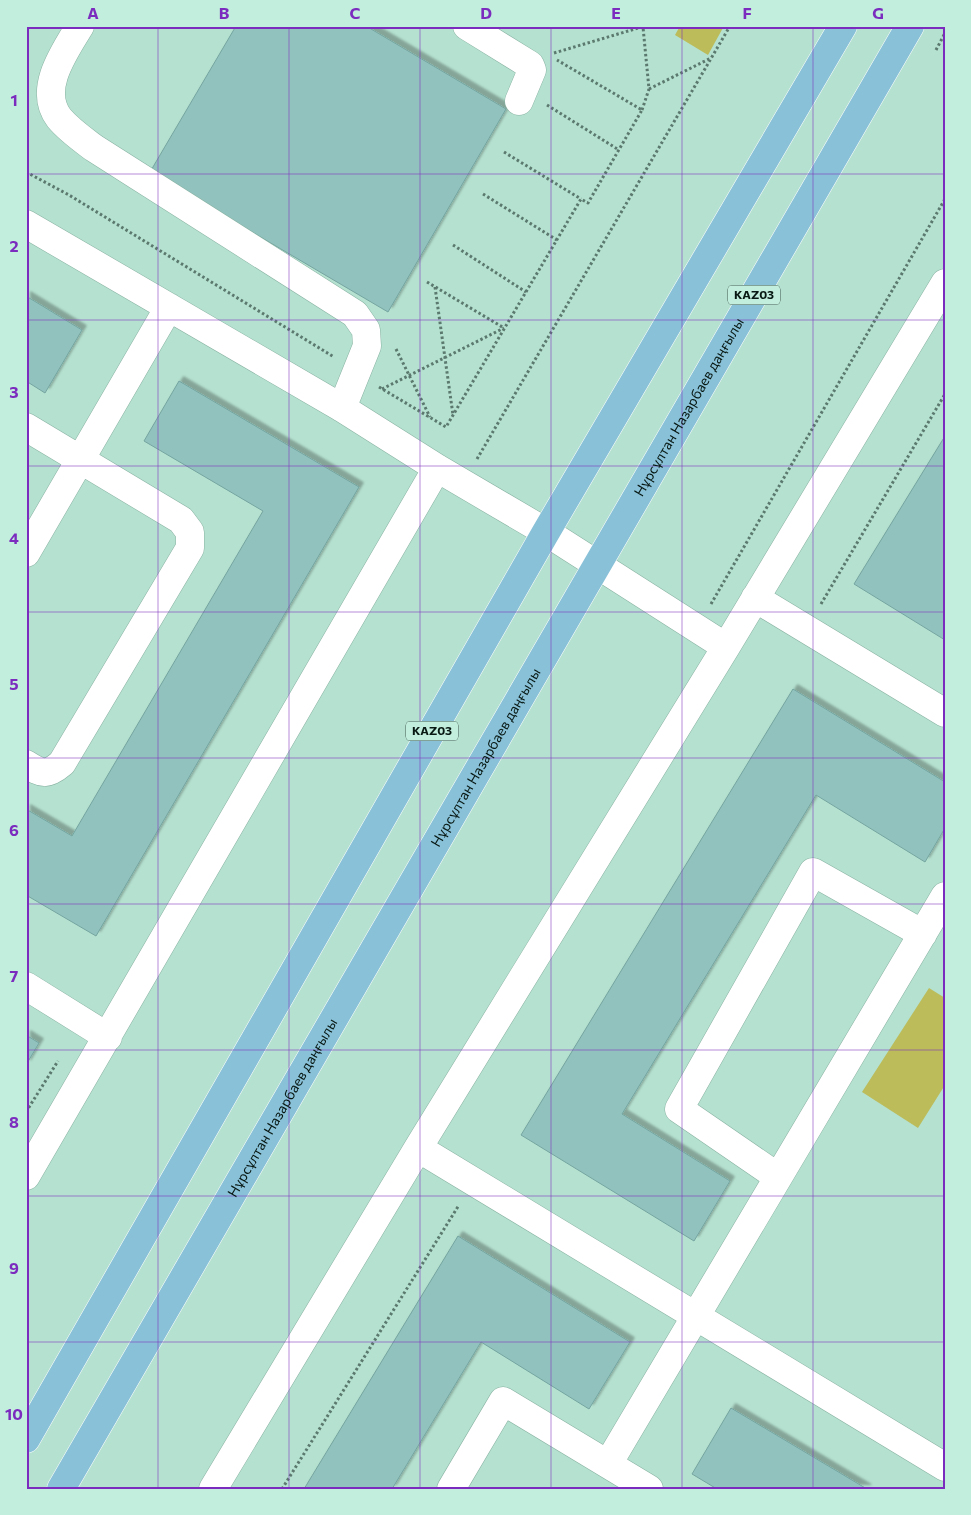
<svg xmlns="http://www.w3.org/2000/svg" width="971" height="1515" viewBox="0 0 971 1515" font-family="Commissioner,sans-serif">
  <style>
    .green { fill: #bcbc5b }
    .building { fill: #92c2be; stroke: #75a5a0; filter: url(#shadow) }
    .lines { fill: none; stroke-linecap: round; stroke-linejoin: round }
    .minor-casing { stroke: #89b3a3; stroke-width: 29 }
    .major-casing { stroke: #fff; stroke-width: 29 }
    .path { stroke: #5b796e; stroke-width: 3; stroke-dasharray: 2.5 2.5; stroke-linecap: butt }
    .minor { stroke: #fff; stroke-width: 28 }
    .major { stroke: #89c1d8; stroke-width: 28 }
    .grid { fill: none; stroke: #7b2cbf; stroke-width: 1; stroke-opacity: 0.55 }
    .labels { text-anchor: middle; stroke-width: 4; stroke-linejoin: round; paint-order: stroke }
    .shield { fill: #c2eedd; stroke: #405850; stroke-width: 1 }
    .shield-label { font-size: 12px; font-weight: bold; fill: #081813 }
    .street-label { font-size: 14px; fill: #081813; stroke: #c2eedd }
    .neatline { fill: none; stroke: #7b2cbf; stroke-width: 2 }
    .grid-label { font-size: 16px; text-anchor: middle; font-weight: bold; fill: #7b2cbf }
  </style>
  <defs>
    <filter id="shadow"><feDropShadow dx="4.5" dy="-4.5" stdDeviation="1" flood-color="#0004"/></filter>
  </defs>
  <rect width="100%" height="100%" fill="#b5e1d0"/>
  <!-- green -->
  <path class="green" d="M680 26H724L708 55 675 35Z
    M929 988 945 998V1085L918 1128 862 1092Z"/>
  <!-- building -->
  <path class="building" d="M236 26H366L506 109 388 312 150 172Z
    M26 296 82 330 45 393 26 381Z
    M179 381 359 487 96 936 26 895V809L72 836 263 511 144 441Z
    M945 436V640L854 584Z
    M793 689 945 782V828L925 862 816 795 622 1114 730 1181 694 1241 521 1135Z
    M26 1035 39 1043 26 1065Z
    M458 1236 630 1342 589 1409 481 1342 392 1489H304Z
    M731 1408 867 1489H717L692 1474Z"/>
  <g class="lines">
    <defs>
      <path id="minor" d="M80 26C65 51 37 89 59 118 69 130 82 139 94 148L355 314 366 330 367 346 342 408
        M467 26 530 65 532 70 519 101
        M26 224 342 408 437 468 546 532 726 647
        M26 427 181 520 190 532V548L62 763C47 776 42 774 26 764
        M26 553 169 307
        M755 598 945 713
        M26 986 108 1037
        M418 1148 945 1467
        M26 1176 437 468
        M778 1177 679 1109 813 872 923 934
        M608 1464 945 896
        M213 1489 418 1148 726 647 945 283
        M451 1489 503 1401 649 1489"/>
      <g id="major">
        <path d="M26 1439 546 532 843 26"/>
        <path id="s1" d="M61 1489 910 26"/>
      </g>
    </defs>
    <!-- minor casing -->
    <use href="#minor" class="minor-casing"/>
    <!-- major casing -->
    <use href="#major" class="major-casing"/>
    <!-- path -->
    <path class="path" d="M936 50 945 33
      M554 53 645 26
      M649 89 711 58
      M547 105 619 150
      M642 110 649 89 643 27
      M504 152 581 199
      M26 172 69 195 334 357
      M483 194 557 240
      M453 245 526 292
      M427 282 504 328
      M435 287 453 415
      M396 349 430 417
      M379 387 446 427 581 199 588 203 642 110 557 60
      M382 389 504 328
      M477 459 730 26
      M711 604 945 199
      M821 604 945 394
      M26 1112 58 1061
      M282 1489 459 1205"/>
    <!-- minor -->
    <use href="#minor" class="minor"/>
    <!-- major -->
    <use href="#major" class="major"/>
  </g>
  <!-- grid -->
  <path class="grid" d="M158 26V1489M289 26V1489M420 26V1489M551 26V1489M682 26V1489M813 26V1489M26 174H945M26 320H945M26 466H945M26 612H945M26 758H945M26 904H945M26 1050H945M26 1196H945M26 1342H945"/>
  <g class="labels">
    <!-- shield labels -->
    <g class="shield">
      <rect x="728" y="285.5" width="52" height="19" rx="4"/>
      <rect x="406" y="721.5" width="52" height="19" rx="4"/>
    </g>
    <g class="shield-label">
      <text x="754" y="299">KАZ03</text>
      <text x="432" y="735">KАZ03</text>
    </g>
    <!-- street labels -->
    <g class="street-label">
      <text dy="5" stroke="none"><textPath href="#s1" startOffset="1251">Нұрсұлтан Назарбаев даңғылы</textPath></text>
      <text dy="5" stroke="none"><textPath href="#s1" startOffset="846">Нұрсұлтан Назарбаев даңғылы</textPath></text>
      <text dy="5" stroke="none"><textPath href="#s1" startOffset="441">Нұрсұлтан Назарбаев даңғылы</textPath></text>
    </g>
  </g>
  <!-- border -->
  <rect width="971" height="1515" fill="none" stroke="#c2eedd" stroke-width="55"/>
  <rect x="28" y="28" width="916" height="1460" class="neatline"/>
  <g class="grid-label">
    <text x="93" y="19">A</text>
    <text x="224" y="19">B</text>
    <text x="355" y="19">C</text>
    <text x="486" y="19">D</text>
    <text x="616" y="19">E</text>
    <text x="747" y="19">F</text>
    <text x="878" y="19">G</text>
    <text x="14" y="106">1</text>
    <text x="14" y="252">2</text>
    <text x="14" y="398">3</text>
    <text x="14" y="544">4</text>
    <text x="14" y="690">5</text>
    <text x="14" y="836">6</text>
    <text x="14" y="982">7</text>
    <text x="14" y="1128">8</text>
    <text x="14" y="1274">9</text>
    <text x="14" y="1420">10</text>
  </g>
</svg>
